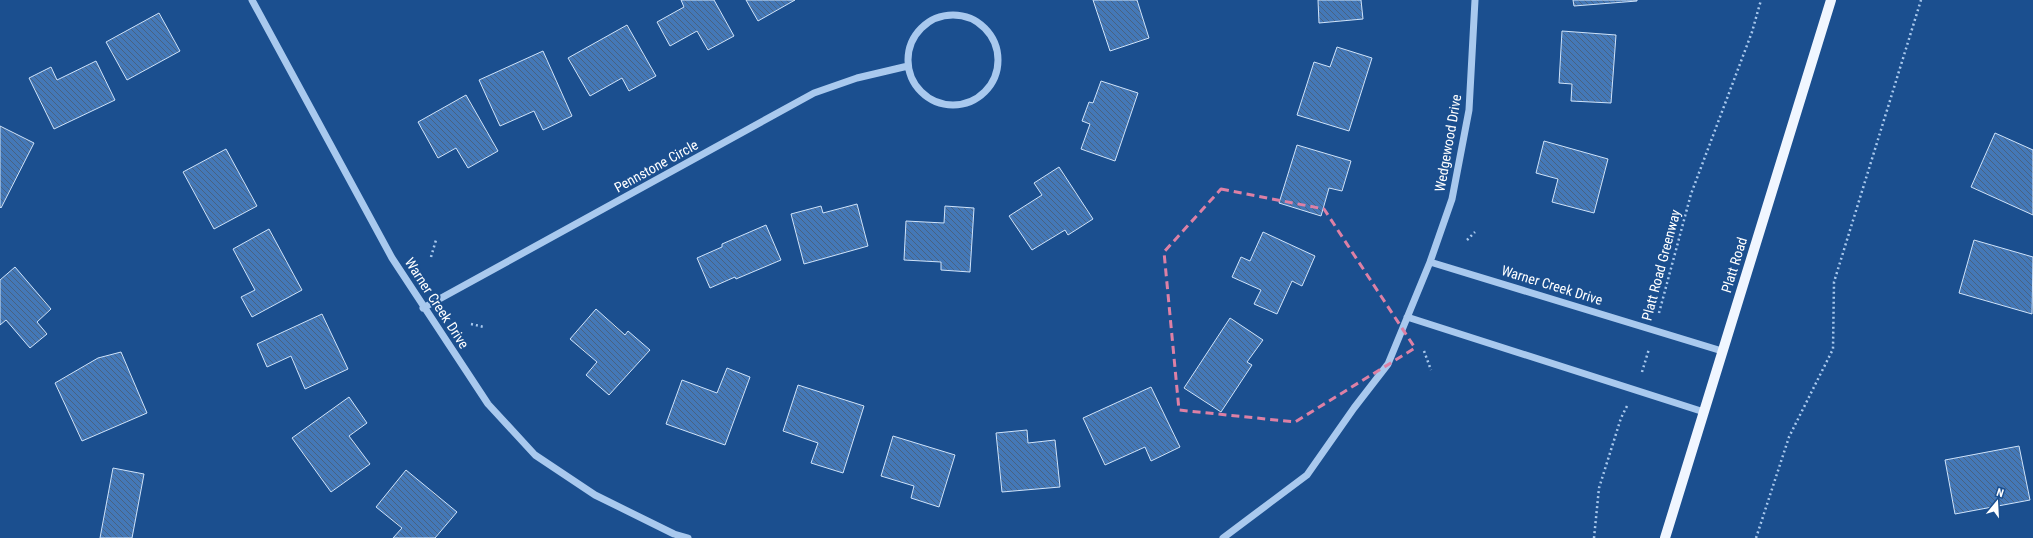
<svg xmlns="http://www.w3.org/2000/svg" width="2033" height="538" viewBox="0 0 2033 538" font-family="'Roboto Condensed',sans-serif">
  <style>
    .building { fill: url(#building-back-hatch); stroke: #cfe3fa }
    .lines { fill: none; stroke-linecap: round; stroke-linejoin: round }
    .path { stroke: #a9c9ee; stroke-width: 2.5; stroke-dasharray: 2 3; stroke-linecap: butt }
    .minor { stroke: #a9c9ee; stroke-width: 7 }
    .major { stroke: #f0f6ff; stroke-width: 10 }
    .marked { fill: none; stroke: #dd80a5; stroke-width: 3; stroke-dasharray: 8 5; stroke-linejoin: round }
    .labels { text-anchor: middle; stroke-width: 4; stroke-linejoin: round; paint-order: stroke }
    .street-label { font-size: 14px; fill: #fff; stroke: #1b4f8f }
  </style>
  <defs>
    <pattern id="building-back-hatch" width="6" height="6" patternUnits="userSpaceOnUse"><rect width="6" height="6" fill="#4478b7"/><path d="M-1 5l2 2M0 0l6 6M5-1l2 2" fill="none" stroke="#486282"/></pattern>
  </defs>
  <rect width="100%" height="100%" fill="#1b4f8f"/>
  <!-- building -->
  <path class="building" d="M681 0H714L734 36 708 50 697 31 670 46 657 22 684 7Z
    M746 0H795L758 21Z
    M1093 0H1137L1149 38 1110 51Z
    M1318 0H1361L1363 19 1319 23Z
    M1573 0H1637V1L1574 6Z
    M159 13 180 51 127 80 106 42Z
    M627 25 656 76 629 91 622 78 590 96 568 58Z
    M1562 31 1616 35 1611 103 1571 101 1572 84 1559 83Z
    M1337 47 1372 58 1349 131 1297 115 1314 62 1330 67Z
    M543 51 572 116 543 130 534 111 500 126 479 80Z
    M96 61 115 100 54 129 29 78 51 67 57 80Z
    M1101 81 1138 93 1115 161 1081 149 1090 124 1082 121 1089 102 1093 103Z
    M466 95 498 151 468 168 456 148 438 158 418 122Z
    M0 126 34 143 1 208 0 207Z
    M1995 133 2033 150V215L1971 187Z
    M1544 141 1608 159 1594 213 1552 202 1558 179 1536 173Z
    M1297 145 1351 161 1342 191 1329 188 1321 216 1279 203Z
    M226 149 257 206 214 229 183 172Z
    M1059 167 1093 219 1068 235 1065 230 1032 250 1009 216 1042 195 1034 183Z
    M857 204 868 246 804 264 791 214 821 206 823 213Z
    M945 206 974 208 970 272 941 270V262L904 260 906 221 944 223Z
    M766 225 781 260 736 279 735 277 710 288 697 258 722 247V244Z
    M269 229 302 290 252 317 241 297 255 290 233 249Z
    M1263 232 1315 256 1302 286 1292 281 1277 314 1254 304 1261 290 1232 277 1241 257 1250 261Z
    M1974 240 2033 257 2032 314 1959 293Z
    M15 267 51 309 37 322 47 334 30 348 6 320 0 325V280Z
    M596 309 625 335 628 331 650 350 609 395 586 375 597 362 570 339Z
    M322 314 348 369 305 389 291 356 267 367 257 344Z
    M1230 318 1263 340 1247 362 1252 365 1221 412 1184 388Z
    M121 352 147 413 82 441 55 383 98 358Z
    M727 368 750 377 725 445 666 424 682 380 717 393Z
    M798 385 864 406 843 473 811 463 818 443 783 431Z
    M1151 387 1180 447 1151 461 1145 447 1105 465 1083 418Z
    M349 397 367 423 349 436 370 464 331 492 292 438Z
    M1027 430 1028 443 1055 440 1060 487 1002 492 996 433Z
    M893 436 955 455 939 507 911 498 914 486 881 476Z
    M2019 446 2030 500 1955 514 1945 460Z
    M113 468 144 474 132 538H100Z
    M406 470 457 512 435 538H393L402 528 376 507Z"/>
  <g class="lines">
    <!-- path -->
    <path class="path" d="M1467 240 1475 232
      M431 257 436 240
      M1659 313 1691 194 1752 32 1761 0
      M471 324 484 327
      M1424 351 1431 370
      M1642 372 1649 349
      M1594 538 1599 488 1621 418 1627 406
      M1756 538 1789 437 1833 349 1834 282 1921 0"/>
    <!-- minor -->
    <path class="minor" d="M252 0 392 258 488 404 535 455 595 495 674 534 688 538
      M908 60a45 45 0 1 1 90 0a45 45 0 1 1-90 0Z
      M1430 262 1722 351
      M423 308 814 93 857 78 908 66
      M1407 317 1704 412
      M1223 538 1307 475 1354 408 1388 364 1430 262 1452 199 1469 110 1475 0"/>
    <!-- major -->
    <path class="major" d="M1665 538 1831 0"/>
  </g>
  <!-- marked area -->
  <path class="marked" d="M1221 189 1324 209 1415 348 1295 422 1179 410 1164 252Z"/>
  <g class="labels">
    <!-- street labels -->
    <g class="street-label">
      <text transform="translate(1448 143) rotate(-80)" y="5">Wedgewood Drive</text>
      <text transform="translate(656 166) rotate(-29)" y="5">Pennstone Circle</text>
      <text transform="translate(1661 265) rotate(-75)" y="5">Platt Road Greenway</text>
      <text transform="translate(1734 265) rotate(-73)" y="5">Platt Road</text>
      <text transform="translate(1552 285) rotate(17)" y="5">Warner Creek Drive</text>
      <text transform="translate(437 303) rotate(57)" y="5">Warner Creek Drive</text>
    </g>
  </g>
  <!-- north arrow -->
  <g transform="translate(1997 502) rotate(18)" stroke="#1b4f8f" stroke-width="3" paint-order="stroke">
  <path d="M0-3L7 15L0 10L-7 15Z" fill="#ffffff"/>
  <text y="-6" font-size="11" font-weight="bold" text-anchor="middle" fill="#ffffff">N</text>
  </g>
</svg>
